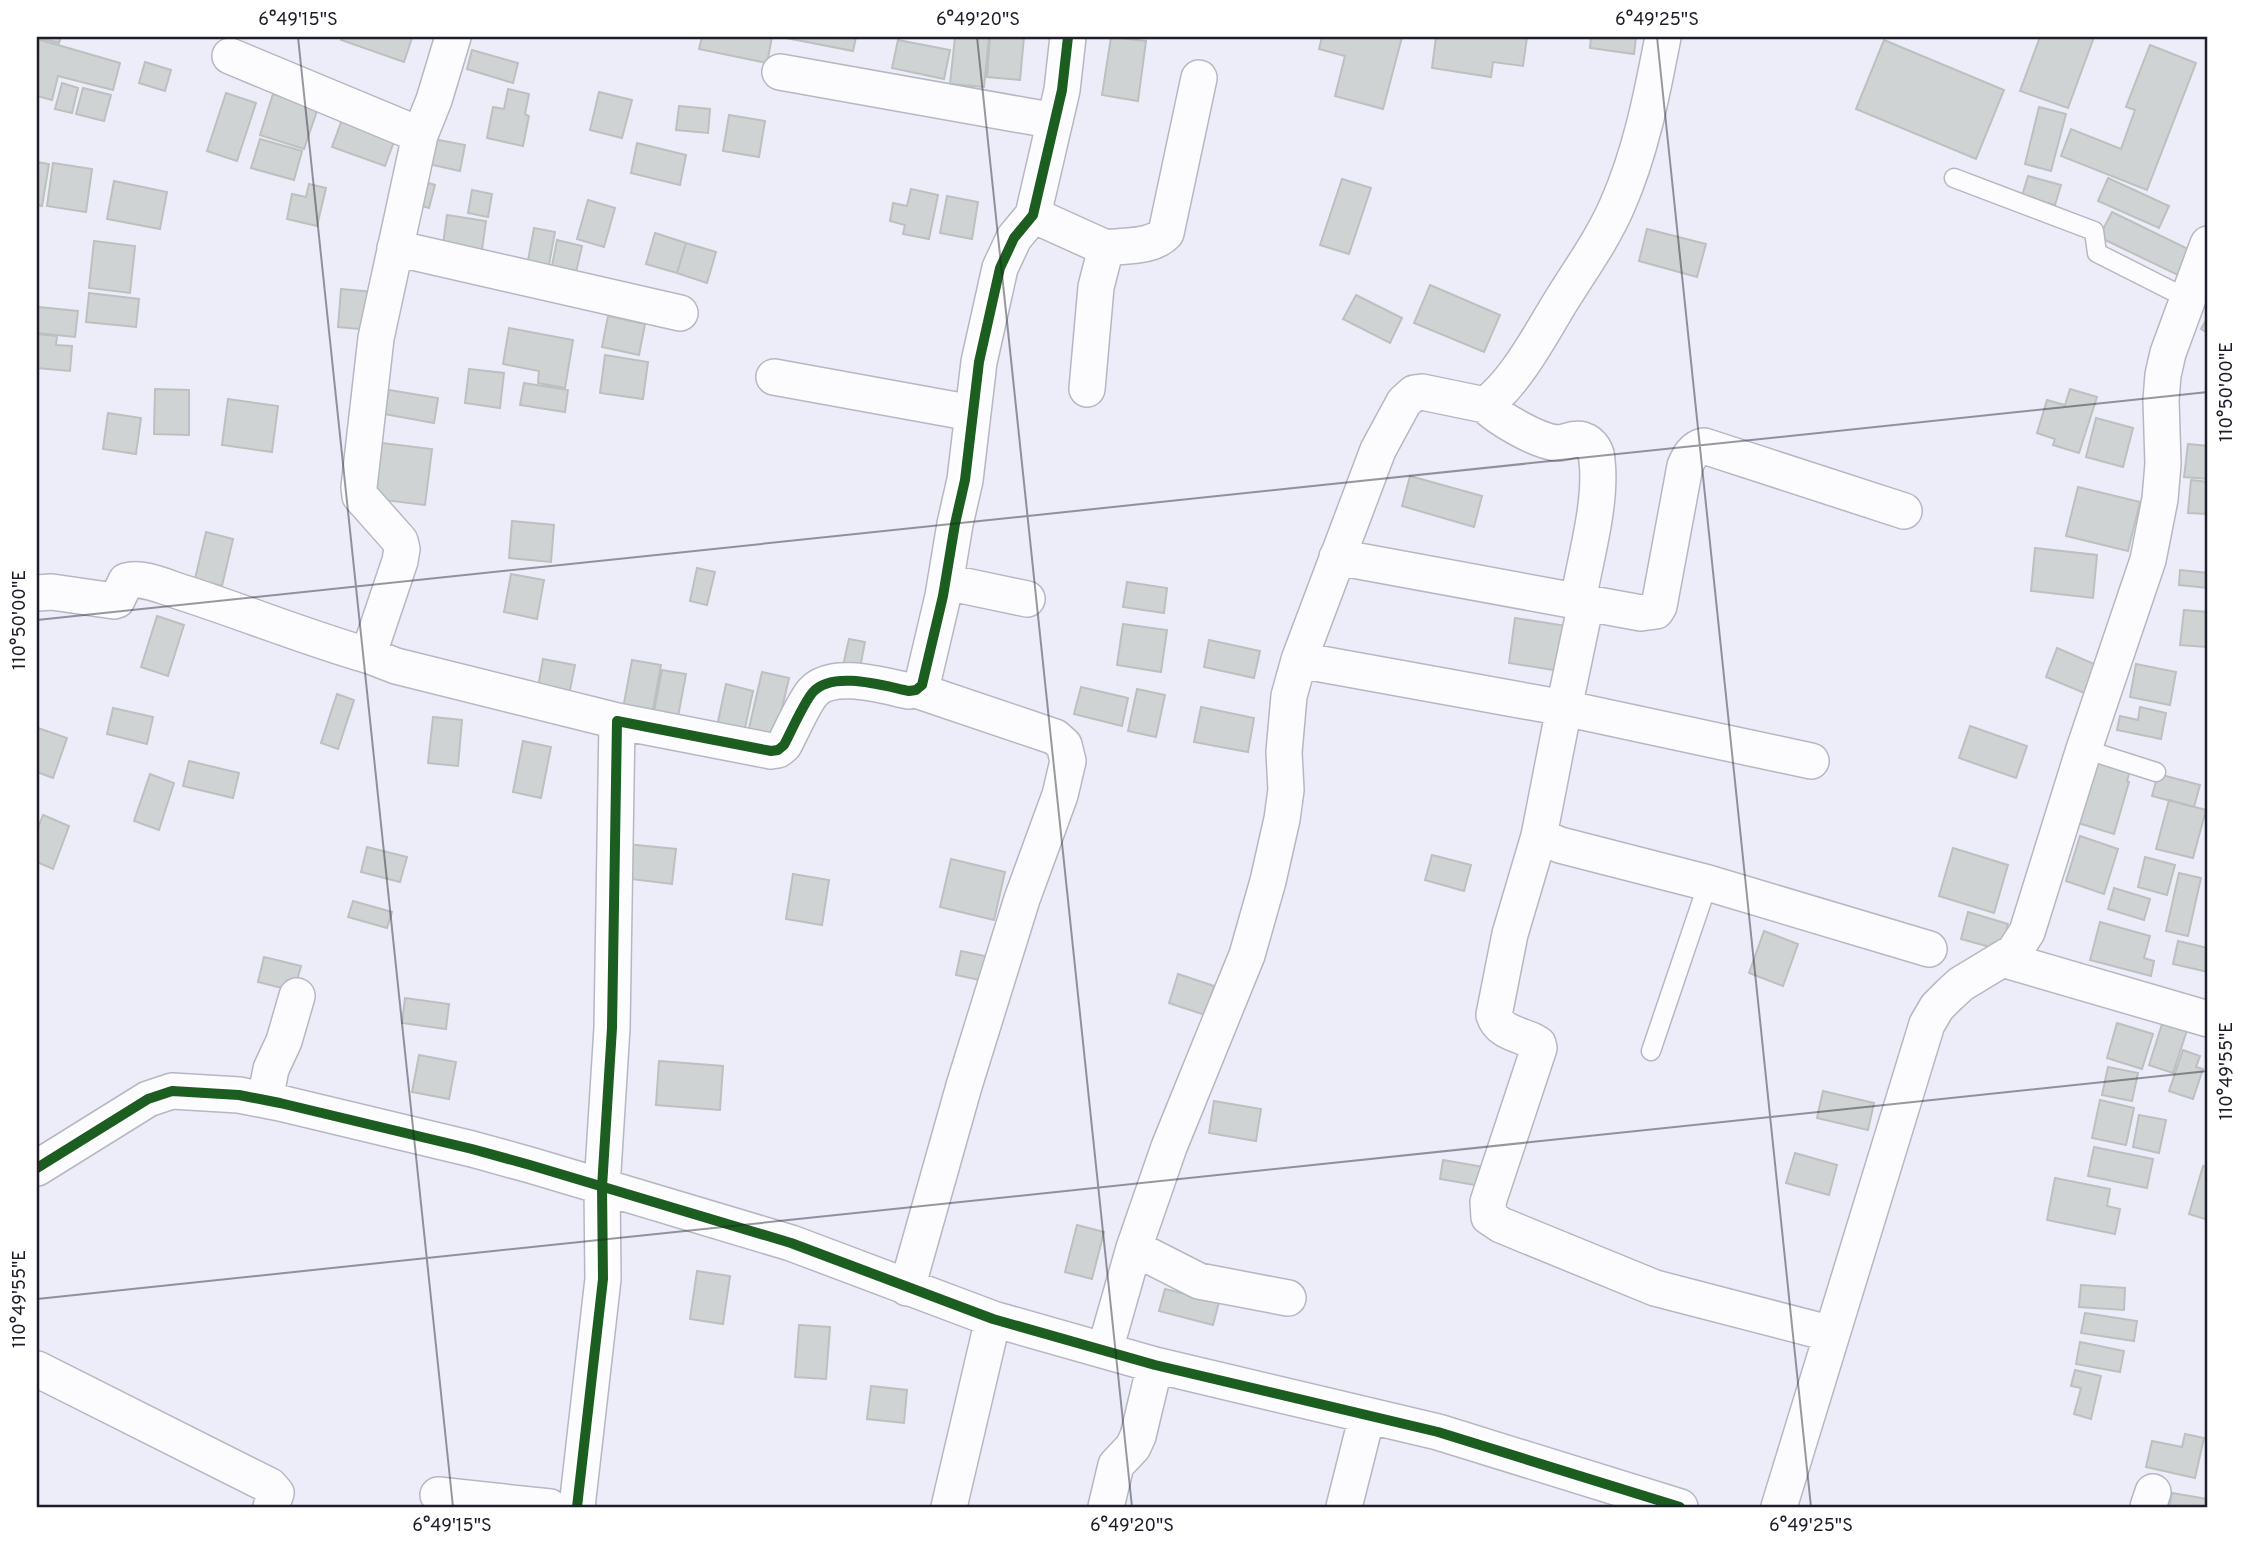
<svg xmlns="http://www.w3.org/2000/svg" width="2245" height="1544" viewBox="0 0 2245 1544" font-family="Overpass,sans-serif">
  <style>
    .building { fill: #d0d3d3; stroke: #bdc0bf; stroke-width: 2 }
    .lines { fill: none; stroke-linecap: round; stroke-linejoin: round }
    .service-casing { stroke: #b6b7c2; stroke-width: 21 }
    .minor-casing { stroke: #b6b7c2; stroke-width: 38 }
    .service { stroke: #fcfcfe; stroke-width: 18 }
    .minor { stroke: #fcfcfe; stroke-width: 35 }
    .cycleway-casing { stroke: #fff; stroke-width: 15 }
    .cycleway { stroke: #1b5e20; stroke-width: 10 }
    .ticks { fill: none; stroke: #1d1e2a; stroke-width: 2; stroke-opacity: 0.45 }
    .neatline { fill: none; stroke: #1d1e2a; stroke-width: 2.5 }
    .ticks-label { font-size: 18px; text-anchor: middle; fill: #1d1e2a }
  </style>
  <rect width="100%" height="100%" fill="#ecedf8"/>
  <!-- building -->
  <path class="building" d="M38 37H61L59 43Z
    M342 37H409L412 38 404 62 341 40Z
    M702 37H772L767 63 699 49Z
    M781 37H856L853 51Z
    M955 37H989L984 87 950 84Z
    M990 37H1024L1020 80 987 77Z
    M1111 37 1146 41 1138 101 1102 95Z
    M1322 37H1402L1383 109 1335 96 1345 56 1319 49Z
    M1436 37H1527L1523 66 1493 62 1491 77 1432 68Z
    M1591 37H1636L1634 54 1590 48Z
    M2040 37H2094L2068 108 2020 91Z
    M37 39 120 63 113 90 58 76 52 100 37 96Z
    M898 40 950 50 944 79 892 68Z
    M1884 40 2004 90 1976 159 1856 109Z
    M2150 45 2196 63 2147 190 2061 156 2071 129 2121 149 2135 110 2126 107Z
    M472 50 518 63 513 83 467 69Z
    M145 62 171 70 165 91 139 83Z
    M62 83 78 88 72 113 55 109Z
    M83 88 111 95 104 121 76 114Z
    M508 89 529 94 525 114 529 116 523 146 487 138 493 107 504 109Z
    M599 92 632 100 622 138 590 130Z
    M226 93 256 103 237 161 207 151Z
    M273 94 318 108 304 149 260 135Z
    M679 106 710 109 708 133 676 130Z
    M2039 107 2066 114 2051 171 2025 164Z
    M729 115 765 121 759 157 723 151Z
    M343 117 396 136 385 166 332 147Z
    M428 138 465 145 460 171 424 163Z
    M260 139 302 151 294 180 251 168Z
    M637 143 686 155 680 185 631 173Z
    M37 162 49 164 42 206 37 205Z
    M53 163 92 169 86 212 47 206Z
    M2028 176 2061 185 2055 205 2022 196Z
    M2108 178 2169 206 2159 228 2098 201Z
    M416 179 435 185 429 208 409 202Z
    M1342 179 1371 188 1349 254 1320 245Z
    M114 181 167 192 160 229 107 219Z
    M309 184 326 188 317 226 287 219 292 194 306 197Z
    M911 189 938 195 929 239 903 234 905 225 890 221 893 203 907 206Z
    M472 190 492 194 488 217 468 213Z
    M947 196 978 202 972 239 940 233Z
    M588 200 615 208 604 247 577 239Z
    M2112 212 2192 251 2180 276 2099 237Z
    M447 215 486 221 481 257 442 252Z
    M534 228 555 232 548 270 527 266Z
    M1647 229 1706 244 1697 277 1639 261Z
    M655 233 686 243 677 273 646 264Z
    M557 240 582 246 574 281 550 276Z
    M94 241 135 246 130 293 89 288Z
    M686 243 716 252 707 283 677 273Z
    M1430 285 1500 315 1484 352 1414 323Z
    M341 289 374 292 371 330 338 327Z
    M89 293 139 299 136 327 86 322Z
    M1356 295 1402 318 1390 343 1343 319Z
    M38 307 78 311 75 337 37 333Z
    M608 316 645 324 639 355 602 347Z
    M2208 317V333L2201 329Z
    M509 328 573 340 565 388 538 383 539 371 503 364Z
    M37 334 57 336 56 345 72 346 70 371 37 368Z
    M605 355 648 362 643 399 600 393Z
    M469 369 504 373 500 408 465 403Z
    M524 383 568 390 565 412 520 405Z
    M155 389 189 390V435L154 434Z
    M2070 389 2097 397 2079 453 2053 445 2055 439 2037 433 2047 400 2065 405Z
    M389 390 438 398 434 423 384 414Z
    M228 399 278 406 272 452 222 445Z
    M108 413 141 418 136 454 103 449Z
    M2096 418 2133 428 2123 467 2086 457Z
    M382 443 432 449 425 505 375 499Z
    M2188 444 2208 446V479L2184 477Z
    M1410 476 1482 496 1474 527 1402 506Z
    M2191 480 2208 482V514L2188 513Z
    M2078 487 2140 502 2128 551 2066 536Z
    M512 521 554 525 551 562 509 558Z
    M206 532 233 539 222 586 195 579Z
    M2035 548 2097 555 2093 598 2031 591Z
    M697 568 715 572 707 605 690 601Z
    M2180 570 2208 573V588L2179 585Z
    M511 574 544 580 537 619 504 612Z
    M1127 582 1167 588 1164 613 1123 607Z
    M2184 610 2208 612 2207 647 2180 645Z
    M157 616 184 625 168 676 141 667Z
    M1515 618 1567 626 1560 671 1509 663Z
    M1123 624 1167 630 1161 672 1117 665Z
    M849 639 865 642 858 678 841 675Z
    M1209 640 1260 651 1254 678 1204 667Z
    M2057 648 2101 667 2089 695 2046 677Z
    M543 659 575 665 567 705 536 699Z
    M632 660 661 665 651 720 622 714Z
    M2136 664 2176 672 2170 705 2130 697Z
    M662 670 686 674 677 722 653 717Z
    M762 672 789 678 774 743 747 737Z
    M726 684 753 691 743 737 716 731Z
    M1081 687 1128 698 1122 726 1074 714Z
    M1137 689 1165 695 1156 737 1128 731Z
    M337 694 354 700 338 749 321 743Z
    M1201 707 1254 718 1248 752 1194 742Z
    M2140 707 2166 713 2161 739 2117 730 2120 716 2138 720Z
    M113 708 153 717 147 744 107 734Z
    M433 717 462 720 458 766 428 763Z
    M1970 726 2027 746 2016 778 1959 758Z
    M38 728 67 738 53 778 37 772Z
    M523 741 551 747 541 798 513 792Z
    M2095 756 2131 767 2127 781 2129 782 2114 834 2075 822Z
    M189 761 239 773 233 798 183 786Z
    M150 774 174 783 159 830 134 821Z
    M2158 774 2200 785 2194 807 2152 796Z
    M2169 800 2206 810 2193 858 2156 849Z
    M43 815 69 826 53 869 37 862V831Z
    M2080 836 2118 849 2104 894 2066 881Z
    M626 844 676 849 672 884 622 878Z
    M367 847 407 857 400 882 361 872Z
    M1953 848 2008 865 1994 913 1939 896Z
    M1432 855 1471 865 1464 891 1425 880Z
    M2145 857 2175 865 2167 895 2138 887Z
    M951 859 1005 872 994 920 940 907Z
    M2179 873 2201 878 2188 936 2166 931Z
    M793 874 829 880 822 925 786 919Z
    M2114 888 2150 899 2144 920 2108 909Z
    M353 901 392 912 387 928 348 917Z
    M1968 912 2008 924 2001 950 1961 939Z
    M2100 922 2150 936 2144 958 2154 961 2151 976 2090 960Z
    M1764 931 1798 944 1783 986 1749 973Z
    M2178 941 2208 948V972L2173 964Z
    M961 951 994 958 989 982 956 975Z
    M264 957 301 966 294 991 258 982Z
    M1178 974 1214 986 1205 1015 1169 1003Z
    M405 998 449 1004 446 1029 402 1023Z
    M2164 1018 2188 1027 2173 1073 2149 1065Z
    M2117 1023 2153 1034 2142 1069 2107 1058Z
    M2183 1050 2200 1056 2196 1067 2203 1069 2193 1099 2169 1091Z
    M419 1055 456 1062 449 1099 412 1092Z
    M659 1061 723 1066 720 1110 656 1105Z
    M2108 1067 2138 1073 2132 1101 2102 1095Z
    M1823 1091 1874 1103 1868 1130 1817 1118Z
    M2100 1100 2134 1108 2126 1145 2092 1138Z
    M1214 1101 1261 1109 1256 1141 1209 1133Z
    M2139 1115 2166 1120 2159 1153 2133 1147Z
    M2094 1147 2153 1159 2147 1188 2088 1176Z
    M1795 1153 1837 1165 1829 1195 1786 1183Z
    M1443 1160 1484 1167 1481 1186 1440 1179Z
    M2203 1166 2208 1168V1220L2189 1214Z
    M2055 1178 2110 1189 2107 1206 2120 1209 2115 1234 2047 1220Z
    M1077 1225 1104 1232 1092 1279 1065 1272Z
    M697 1271 730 1276 723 1324 690 1319Z
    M2081 1285 2125 1288 2124 1310 2079 1307Z
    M1165 1289 1219 1302 1213 1325 1159 1311Z
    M2085 1313 2137 1321 2134 1341 2081 1333Z
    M799 1325 830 1327 826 1379 795 1377Z
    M2080 1342 2124 1351 2120 1372 2076 1364Z
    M2075 1370 2101 1376 2091 1419 2074 1414 2081 1388 2071 1386Z
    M871 1386 907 1390 904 1423 867 1419Z
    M2185 1434 2204 1438 2195 1478 2146 1467 2152 1441 2182 1447Z
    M2172 1493 2208 1499V1507H2169Z"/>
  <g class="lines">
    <defs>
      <path id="service" d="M1954 178 2094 231 2097 253 2188 299
        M2084 749 2156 772
        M1651 1051 1708 883"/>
      <path id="minor" d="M453 37 434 100 420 135 376 338 359 487 360 496 400 541 402 549 400 561 373 641 370 656 396 666 617 721
        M230 56 420 135
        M780 72 1055 121
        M1033 215 1106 248 1096 287 1087 389
        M395 248 680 313
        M1106 248C1125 245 1152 248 1166 233L1199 78
        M774 377 972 413
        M1485 405C1499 419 1537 441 1557 443 1567 443 1573 437 1583 440 1592 443 1597 452 1597 461 1602 503 1585 560 1578 601
        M1337 557 1641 613 1656 611 1659 606 1685 466C1689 457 1693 448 1704 446L1904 511
        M946 582 1027 599
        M37 593 52 592 114 601 117 600 126 581C144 576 167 588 184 593 246 613 307 638 370 656
        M1299 660 1564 708 1586 603
        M1811 761 1564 708 1539 836 1560 845 1708 883 1929 949
        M1539 836 1510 934 1494 1015C1499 1032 1518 1034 1533 1041L1538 1044 1539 1048 1488 1202 1489 1217 1501 1225 1655 1288 1832 1334
        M2002 959 2208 1019
        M265 1100 271 1069 284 1041 297 996
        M37 1168 148 1099 172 1091 239 1095 280 1103 472 1149 530 1165 791 1243 993 1319 1155 1365 1438 1432 1680 1507
        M1134 1248 1199 1281 1288 1298
        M907 1288 964 1086 1022 899 1060 795 1068 761 1064 745 1055 737 916 690
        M1105 1350 1134 1248 1169 1147 1247 955 1268 881 1282 819 1286 790 1284 752 1289 696 1299 660 1378 450 1404 402 1414 393 1422 392 1485 405C1513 385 1537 341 1555 311 1575 277 1601 243 1617 206 1641 152 1652 94 1663 37
        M37 1369 270 1486 276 1493 271 1507
        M438 1495 550 1507
        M577 1507 603 1279 602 1187 612 1028 617 721 771 751 778 750 784 745C791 732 804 702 813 692 833 670 884 686 909 691L916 690 922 685 943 596 955 524 965 480 979 362 1000 268 1014 238 1033 215 1062 90 1068 37
        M949 1507 993 1319
        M1106 1507 1116 1465 1133 1447 1138 1436 1155 1365
        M1344 1507 1367 1416
        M1779 1507 1927 1024 1937 1007 1949 995 1961 984 2014 952 2027 932 2084 749 2148 560 2160 499 2163 464 2161 400 2163 375 2168 353 2208 244
        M2148 1507 2153 1492"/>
    </defs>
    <!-- service casing -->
    <use href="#service" class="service-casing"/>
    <!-- minor casing -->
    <use href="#minor" class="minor-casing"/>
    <!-- service -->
    <use href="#service" class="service"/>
    <!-- minor -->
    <use href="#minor" class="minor"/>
    <defs>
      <path id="cycleway" d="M37 1168 148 1099 172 1091 239 1095 280 1103 472 1149 530 1165 791 1243 993 1319 1155 1365 1438 1432 1680 1507
        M577 1507 603 1279 602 1187 612 1028 617 721 771 751 778 750 784 745C791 732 804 702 813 692 833 670 884 686 909 691L916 690 922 685 943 596 955 524 965 480 979 362 1000 268 1014 238 1033 215 1062 90 1068 37"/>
    </defs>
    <!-- cycleway casing -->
    <use href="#cycleway" class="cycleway-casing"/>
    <!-- cycleway -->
    <use href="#cycleway" class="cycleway"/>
  </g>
  <!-- ticks -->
  <path class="ticks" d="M298 37 453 1507M977 37 1132 1507M1657 37 1811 1507M37 620 2208 392M37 1299 2208 1071"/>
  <!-- border -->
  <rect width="2245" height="1544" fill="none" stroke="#ffffff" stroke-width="77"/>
  <rect x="38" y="38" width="2168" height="1468" class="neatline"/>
  <g class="ticks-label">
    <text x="298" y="25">6°49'15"S</text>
    <text x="978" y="25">6°49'20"S</text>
    <text x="1657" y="25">6°49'25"S</text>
    <text transform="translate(2226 392) rotate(-90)" y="6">110°50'00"E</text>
    <text transform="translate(19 620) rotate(-90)" y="6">110°50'00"E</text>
    <text transform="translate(2226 1071) rotate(-90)" y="6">110°49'55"E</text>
    <text transform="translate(19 1299) rotate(-90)" y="6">110°49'55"E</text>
    <text x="452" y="1531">6°49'15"S</text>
    <text x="1132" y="1531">6°49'20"S</text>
    <text x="1811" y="1531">6°49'25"S</text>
  </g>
</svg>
